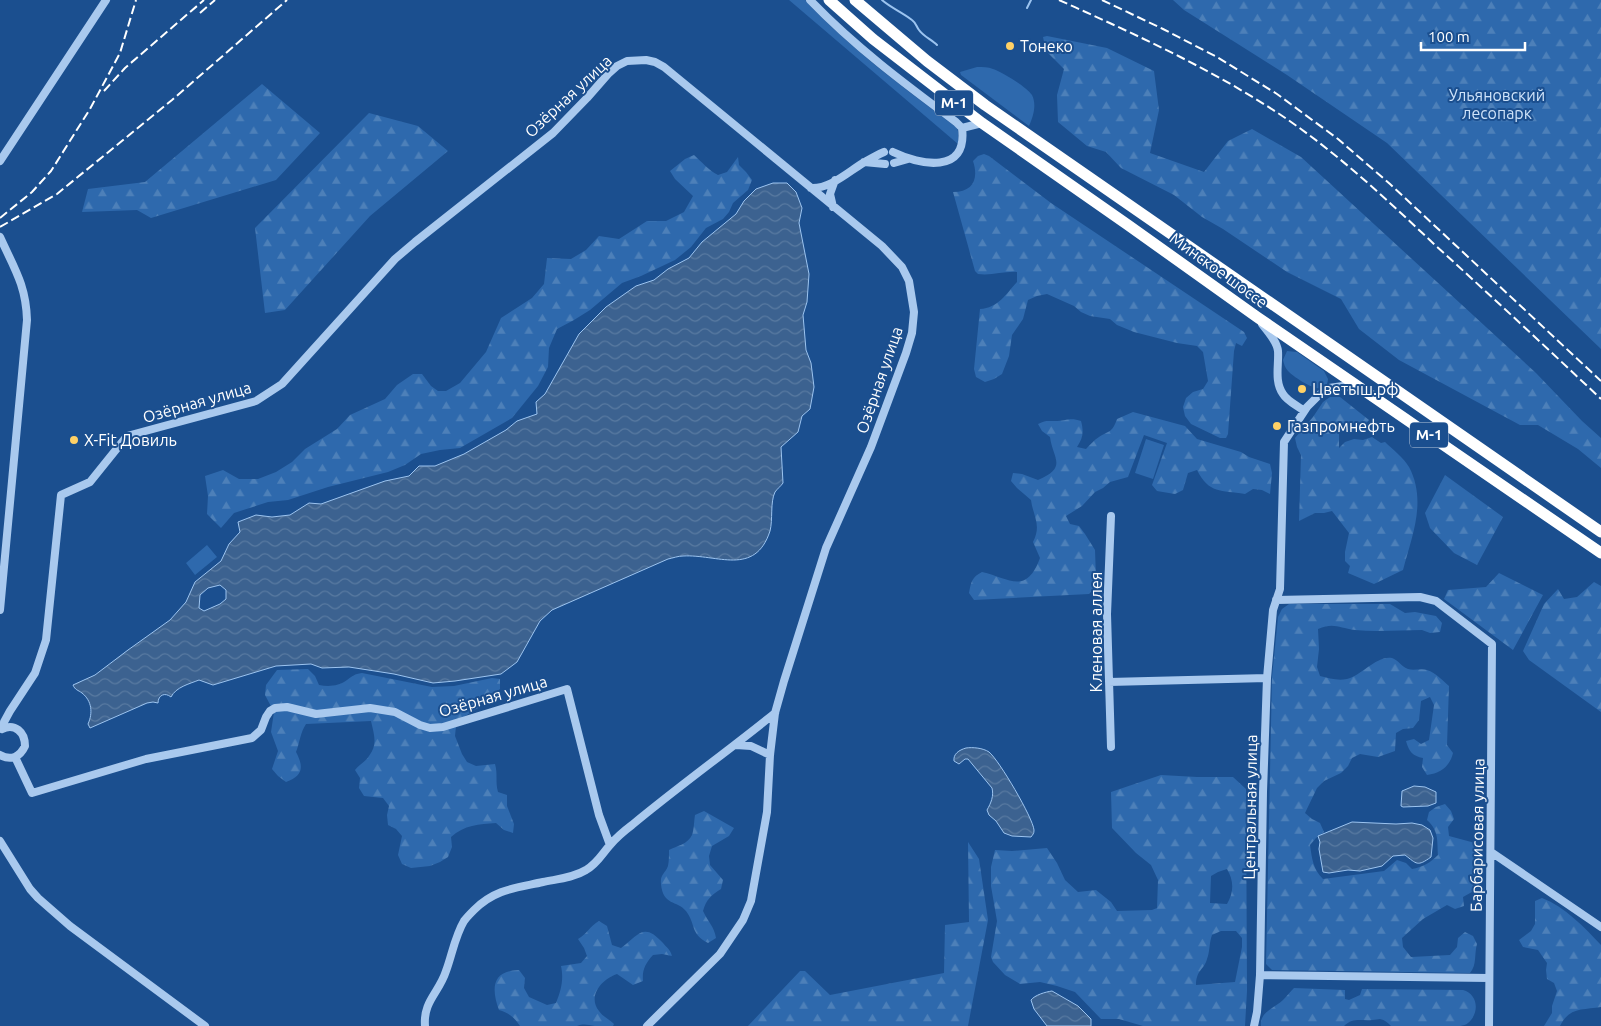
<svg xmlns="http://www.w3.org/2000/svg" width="1601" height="1026" viewBox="0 0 1601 1026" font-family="Ubuntu,sans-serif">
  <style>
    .green { fill: #2e69ad }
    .forest { fill: url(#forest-firs); fill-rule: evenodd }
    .water { fill: url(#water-waves); stroke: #9cc4f0; fill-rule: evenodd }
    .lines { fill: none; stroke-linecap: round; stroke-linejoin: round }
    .stream { stroke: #9cc4f0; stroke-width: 2 }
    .minor { stroke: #a9c9ee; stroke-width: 8 }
    .highway { stroke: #fff; stroke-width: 11 }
    .rail { stroke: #fff; stroke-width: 2; stroke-dasharray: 9 4; stroke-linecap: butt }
    .poi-dot { fill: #ffd166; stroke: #1b4f8f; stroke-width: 2 }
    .labels { text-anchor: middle; stroke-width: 4; stroke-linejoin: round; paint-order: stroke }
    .shield { fill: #1b4f8f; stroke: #bbcadd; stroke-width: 1 }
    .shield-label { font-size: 15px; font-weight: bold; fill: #fff }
    .poi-label { font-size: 16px; fill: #fff; stroke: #1b4f8f; text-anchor: start }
    .park-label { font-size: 16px; fill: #cfe3fa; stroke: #1b4f8f }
    .street-label { font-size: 16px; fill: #fff; stroke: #1b4f8f }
  </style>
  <defs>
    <pattern id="forest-firs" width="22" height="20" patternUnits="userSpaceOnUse" patternTransform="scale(1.25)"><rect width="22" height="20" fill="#2e69ad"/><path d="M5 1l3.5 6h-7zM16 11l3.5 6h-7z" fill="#4d80b9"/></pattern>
    <pattern id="water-waves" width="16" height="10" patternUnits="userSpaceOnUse" patternTransform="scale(1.25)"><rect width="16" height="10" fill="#3c6290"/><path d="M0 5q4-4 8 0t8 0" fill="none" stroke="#597aa1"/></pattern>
  </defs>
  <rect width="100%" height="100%" fill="#1b4f8f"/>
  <!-- green -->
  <path class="green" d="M789 0H805C849 48 904 88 956 127L958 131V144Z
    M977 67C983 67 988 67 993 69 1002 72 1027 87 1032 95 1037 105 1033 117 1029 126L961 75 960 72Z
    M1287 351 1297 352 1324 371 1328 379C1327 401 1295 378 1288 371 1285 368 1284 364 1283 360Z
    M1146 439 1164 445 1153 479 1135 473Z
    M207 545 217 557 195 575 186 563Z"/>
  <!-- forest -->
  <path class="forest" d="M1173 0H1601V349L1387 143 1287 75 1184 10Z
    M1047 36 1107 48 1154 71 1159 110 1150 153 1204 172 1228 141 1252 129 1301 157 1536 373 1582 421 1601 438V468L1578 449 1538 425H1520L1399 360 1359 329 1341 299 1287 272 1223 229 1202 217 1174 195 1121 168 1106 152 1087 146 1058 122 1057 95 1064 69 1046 51 1043 37Z
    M262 84 320 133 276 180 151 218 137 210 82 212 88 189 145 182Z
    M369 113 418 126 448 151 370 216 285 310 265 313 255 228Z
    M984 154 989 156 1051 203 1244 332 1247 338 1242 346 1236 343 1234 351 1228 434 1226 438H1220L1191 424 1185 416 1183 407 1186 398 1193 392 1203 389 1208 381 1203 352 1197 346 1177 343 1134 332 1117 325 1110 319 1090 316 1081 312 1074 306 1047 294 1037 296 1028 300 1023 319 1012 335 1009 356 1002 374 994 379 985 382 976 377 974 369 980 309C998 308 1006 294 1017 282V272C1004 271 991 276 978 274L975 271 953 192C973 192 979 179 973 161L978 156Z
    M694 155C702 162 708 170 718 175L727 172 738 157 739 165 746 172 752 180 748 190 733 203 729 212 723 219 706 228 691 247 675 260 641 276 622 283 590 310 574 320 557 329 549 348 548 367 538 386 512 418 460 448 440 450 421 454 405 465 388 472 328 487 288 500 268 502 234 513 221 528 207 514 208 496 205 476 223 470 239 479H258L276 472 292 462 305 449 337 429 350 415 385 399 397 385 413 374H422L431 386 438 391H446L460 383 486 352 501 318 532 298 544 284 547 258 571 259 586 250 599 236 619 239 647 221H666L684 212 693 196 675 179 670 171 685 159Z
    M1330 397H1340L1369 420 1364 426H1346L1339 431V448L1345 442 1354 439 1363 440 1372 437 1381 443 1385 442C1392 449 1404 458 1409 467 1427 501 1412 536 1403 570L1374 584 1348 573 1350 566 1345 561V552L1349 533 1332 511 1324 513H1315L1299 521 1301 455 1297 447 1295 438 1313 417 1323 402Z
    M1133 412 1185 426 1197 439 1241 452 1249 457 1270 464 1272 473 1270 494 1262 490 1253 489 1245 494C1221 490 1209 494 1197 470L1188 473 1183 490 1175 494 1157 491 1152 485 1167 443 1144 435 1128 477 1110 482 1103 488 1095 492 1082 506 1066 516 1070 524 1079 526 1085 534 1095 550 1096 578 1095 587 1089 594 974 600 969 593C971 582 972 577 982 572 1009 578 1026 596 1040 558L1033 542C1042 525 1033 516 1031 500L1017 488 1011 481 1013 473 1022 474 1038 480C1068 467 1053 459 1050 437L1042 431 1038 424C1046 420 1047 421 1055 421 1066 421 1070 417 1081 421 1084 432 1083 438 1077 447L1086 449C1090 445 1094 440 1099 437 1110 430 1112 433 1117 419Z
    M1445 475 1503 517 1477 565 1454 553 1430 528 1425 513Z
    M1499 573 1543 595 1513 650 1444 599 1448 590 1486 587Z
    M1594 582 1601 586V712L1529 660 1523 651 1544 604 1558 589 1564 599 1577 597Z
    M1289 604H1390L1405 613 1415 612 1436 616 1442 623 1440 632 1430 633 1422 630C1400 630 1377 632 1355 630 1339 628 1334 622 1318 629L1319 649 1317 667 1320 676C1329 678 1337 681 1347 679 1361 676 1377 655 1392 658 1398 660 1402 667 1408 669 1414 671 1421 668 1427 670 1436 673 1443 681 1449 686L1447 745 1453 753C1450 766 1441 773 1427 775L1422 767 1423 758C1413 756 1409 752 1406 741L1414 739 1421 744 1429 740 1434 705 1430 697 1421 701 1419 720 1413 728 1403 729 1396 733 1395 751 1378 757 1360 754 1352 758 1348 766 1341 773 1324 781 1317 788 1305 813 1312 819 1320 823 1324 832 1316 838 1310 845C1312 859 1313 869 1323 879L1384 871 1397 860 1406 863 1412 869C1423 867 1430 863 1438 855 1437 840 1439 831 1427 820L1429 812 1436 807 1445 804 1451 811 1454 819 1448 827 1449 836 1475 843C1482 858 1480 872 1479 888L1463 897 1464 906 1455 909 1447 905 1423 919 1402 938 1403 947 1411 957 1450 955 1457 947 1458 938 1465 932 1473 936 1477 944C1474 954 1477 965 1470 973L1272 970 1266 964 1272 677 1278 617 1282 609Z
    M308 669 315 676 319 685C329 687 339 686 347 680 353 676 354 674 362 673L432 687 454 686 492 678 500 679V689L484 700 478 708 462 718 456 726 455 736 462 754 467 762 476 766 495 764C498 774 495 782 498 792L507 795V806L514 824 513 833 504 830 496 823C479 824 464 825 451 837L452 847 448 857 440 862 430 866 411 868 402 864 398 855 402 836 396 829 388 825 387 815 389 806 383 798 364 796 359 788 360 778 355 770C360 764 365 762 369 756 378 745 374 734 371 721L306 724C300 733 300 742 296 752 304 767 303 776 286 782L278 776 272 769 278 751 271 732 274 712 265 695 266 685 277 670Z
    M1161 775 1197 777H1233L1246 789 1247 991 1245 1026H1143L1119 1019H1101L1075 992 1057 986 1040 982 1020 984 1005 975 993 962 991 957 997 921 991 886V867L995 850 1012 851 1047 848 1057 863 1065 880 1078 892 1096 890 1111 902 1117 911 1152 910 1157 908 1158 880 1151 865 1136 853 1112 828 1111 792ZM1227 869C1234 881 1234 892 1227 904L1210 903 1211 876 1218 872ZM1221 931H1236L1242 938V947L1235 982 1196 985C1196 970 1204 970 1207 959 1210 951 1209 943 1212 935Z
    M704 811 734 828 729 836 712 846 709 856 710 865 723 880 721 889C711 895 706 900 703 911 708 922 714 926 716 938L708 943C690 934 696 924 686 911 677 900 663 906 661 884 660 874 665 874 668 866 669 861 669 856 669 850 677 846 688 844 692 835 694 830 694 821 695 815Z
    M968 842 979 859 988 920 968 1026H748L800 971H805L830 995 944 973 945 925 969 922Z
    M1542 898C1565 907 1584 927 1601 945V1007C1583 1010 1569 1007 1560 1026H1544L1552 1013V1006L1557 991 1554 983 1547 979 1546 970 1547 963 1538 950 1523 947 1519 940 1531 931 1535 924V901Z
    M599 921 607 926 612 945 621 948C639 934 644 922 663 943 667 948 670 949 672 956L662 954 653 955C645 964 642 970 643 981L633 985 617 974C602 979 587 996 599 1011 602 1016 610 1020 614 1024L613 1026C607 1026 600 1026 595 1026 588 1025 584 1023 577 1026H520C514 1017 509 1013 499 1010 491 988 492 971 519 970L525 978 524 988 529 997 547 1005 556 1003C561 990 564 980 561 966L581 963 587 956 584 948 578 939C587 934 590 926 599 921Z
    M1294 988 1345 990V999L1349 1000 1360 995 1362 989 1463 990C1478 994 1480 1013 1468 1023 1466 1025 1463 1025 1460 1026H1391C1388 1023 1385 1020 1380 1019 1378 1019 1375 1020 1372 1020 1361 1021 1353 1017 1344 1026H1261C1259 1012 1275 1008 1283 1000 1287 996 1290 992 1294 988Z"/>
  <!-- water -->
  <path class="water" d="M773 183H787L796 192 802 208 799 223 809 274 807 302 803 315 806 350 811 363 814 387 810 409 802 416 798 432 781 447 783 483C781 486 777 489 775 492 770 502 773 520 770 531 755 577 717 554 683 556 678 556 673 558 668 559L552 610 540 621 517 662 501 674 455 681 433 683 394 674 349 667 322 668 311 664 276 666 213 685 199 680C189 684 176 687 171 697 165 692 158 695 158 703L153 702 147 703 90 728 88 724C93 713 92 701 82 693 78 690 75 690 73 685L95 675 128 650 170 620 186 602 195 582 221 561 229 544 240 532 238 522 256 515 272 517 290 515 309 503 321 504 385 481 409 476 419 466H435L464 454 506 430 517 421 537 414 536 402 545 394 579 334 606 307 636 286 654 280 668 269 689 258 702 242 736 214 744 201 756 189ZM220 585 226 590V599L220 604 204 611 199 608 200 595 208 588Z
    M966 748C973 747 983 748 989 752 999 760 1033 818 1034 830 1034 834 1033 834 1031 837L1012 836 1004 833 996 821 989 815 987 810C991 803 994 796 992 788L968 759H965L959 764 954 761C953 754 959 750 966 748Z
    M1414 786 1425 787 1436 792V803L1428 806 1403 807 1401 806 1402 791Z
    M1352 822 1396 824 1412 823 1422 825 1430 830 1433 838 1431 857C1417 867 1417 864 1405 855L1393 856 1382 866 1360 871 1348 870 1329 873 1323 872 1319 849 1320 842 1318 836Z
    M1052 991 1078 1006 1091 1019V1026H1047L1034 1009 1031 1000C1035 995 1045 992 1052 991Z"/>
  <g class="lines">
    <!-- stream -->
    <path class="stream" d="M882 0C891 8 902 12 912 20 916 23 916 26 919 30 923 36 932 40 937 45
      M1027 8 1031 0"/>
    <!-- minor -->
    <path class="minor" d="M810 0C854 46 905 84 956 122L962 128 982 123
      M893 152C920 165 968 175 962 128
      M0 161 106 0
      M864 162 885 164
      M894 163 908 159
      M811 188C830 189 848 172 863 163 870 159 877 155 884 152
      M833 207 830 194 835 180
      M0 237C14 268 26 285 27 320L0 610
      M1262 324C1268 332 1277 341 1278 351 1279 365 1274 381 1283 394 1287 401 1298 406 1304 411
      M1276 600 1420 597 1436 601 1492 644 1489 1026
      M1109 682 1267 678
      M4 727V722L10 711 35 673 46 640 61 495 90 482 127 436 256 401 282 384 395 259 415 242 553 133 587 98 608 74 617 66 627 61 646 60 655 62 664 67 882 246 902 267 909 281 914 312 912 333 906 353 871 447 826 548 784 681 775 713 770 755 767 812 751 901 743 920 720 954 647 1026
      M736 745 751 746 770 755
      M1111 747 1107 614 1111 516
      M0 755C11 761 20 757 25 746 25 732 15 723 2 729
      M15 757 32 793 146 759 252 738 261 730 266 717 270 711 275 708 287 707 316 714 370 708 395 712 420 725 430 728 443 727 567 689 599 815 610 845
      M0 841 30 889 38 898 70 926 205 1026
      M1491 852 1601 927
      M1260 975 1489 978
      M425 1026C423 1001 439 993 446 971 452 955 455 936 464 921 467 917 471 913 474 910 495 889 516 888 543 882 557 879 573 878 586 870 597 864 602 854 610 845 616 838 624 831 632 825 679 786 728 751 775 713
      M1254 1026 1257 1012 1260 975 1263 792 1267 678 1273 610 1280 589 1284 442 1307 407 1320 394 1329 388 1343 386 1358 390"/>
    <!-- highway -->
    <path class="highway" d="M829 0 873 39 982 123 1128 225 1257 317 1601 553
      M855 0 927 61 985 105 1601 532"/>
    <!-- rail -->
    <path class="rail" d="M1059 0C1130 32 1201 64 1267 106 1329 145 1382 195 1435 245 1491 296 1546 347 1601 399
      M1102 0 1163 29 1217 57 1277 94 1338 139 1390 184 1601 381
      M200 13 215 0
      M104 91 125 68 204 0
      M0 218 32 192 51 171 90 109 120 53 136 0
      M0 227 57 194 172 100 287 0"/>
  </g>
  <!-- markers -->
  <g class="poi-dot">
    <circle cx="1010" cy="46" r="5"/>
    <circle cx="1302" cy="389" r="5"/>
    <circle cx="1277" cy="426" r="5"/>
    <circle cx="74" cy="440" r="5"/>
  </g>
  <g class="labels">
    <!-- shield labels -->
    <g class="shield">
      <rect x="935" y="90.5" width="38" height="25" rx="4"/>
      <rect x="1410" y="422.5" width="38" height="25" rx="4"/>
    </g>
    <g class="shield-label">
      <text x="954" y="108">М-1</text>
      <text x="1429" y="440">М-1</text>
    </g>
    <!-- poi labels -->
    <g class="poi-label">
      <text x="1020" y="52">Тонеко</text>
      <text x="1312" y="395">Цветыш.рф</text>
      <text x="1287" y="432">Газпромнефть</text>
      <text x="84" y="446">X-Fit Довиль</text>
    </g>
    <!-- park labels -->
    <g class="park-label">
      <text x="1497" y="101">Ульяновский<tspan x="1497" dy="18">лесопарк</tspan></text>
    </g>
    <!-- street labels -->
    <g class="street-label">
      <text transform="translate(568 96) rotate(-43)" y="6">Озёрная улица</text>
      <text transform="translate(1219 270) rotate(36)" y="6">Минское шоссе</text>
      <text transform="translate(879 380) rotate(-71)" y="6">Озёрная улица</text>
      <text transform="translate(197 402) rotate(-16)" y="6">Озёрная улица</text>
      <text transform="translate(1096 632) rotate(-90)" y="6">Кленовая аллея</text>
      <text transform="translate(493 696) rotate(-16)" y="6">Озёрная улица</text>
      <text transform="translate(1250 807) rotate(-89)" y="6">Центральная улица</text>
      <text transform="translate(1477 835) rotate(-89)" y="6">Барбарисовая улица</text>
    </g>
  </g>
  <!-- scale -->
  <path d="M1421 42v8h104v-8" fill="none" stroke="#ffffff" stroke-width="2.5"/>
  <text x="1428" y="42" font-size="15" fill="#ffffff" stroke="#1b4f8f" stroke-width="4" paint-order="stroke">100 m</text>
</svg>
